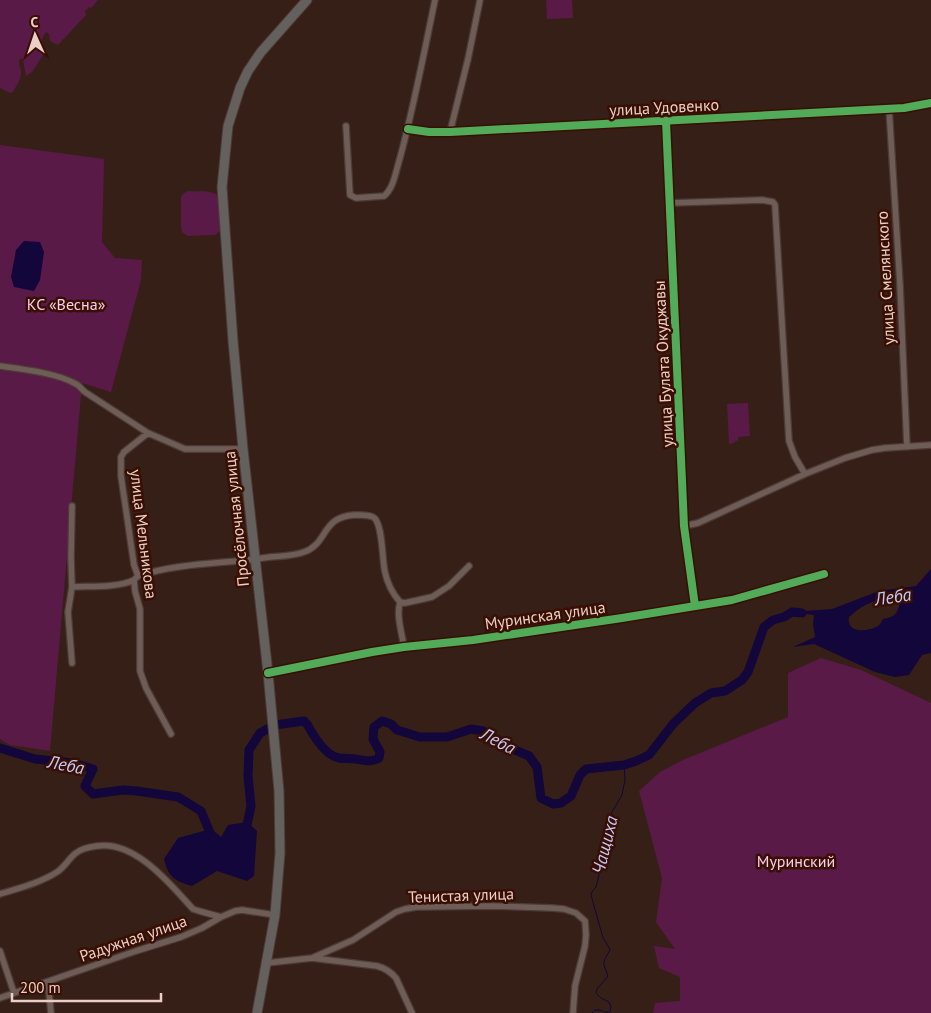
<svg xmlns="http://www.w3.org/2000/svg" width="931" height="1013" viewBox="0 0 931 1013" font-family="'PT Sans',sans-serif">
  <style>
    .green { fill: #5a1a47 }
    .water { fill: #13063a; fill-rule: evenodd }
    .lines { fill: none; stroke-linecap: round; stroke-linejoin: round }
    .stream { stroke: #13063a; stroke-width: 1 }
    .river { stroke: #13063a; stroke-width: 9 }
    .minor-casing { stroke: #4e3a36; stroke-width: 8 }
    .primary-casing { stroke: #4e3a36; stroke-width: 11 }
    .minor { stroke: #6e5c56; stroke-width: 5.5 }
    .primary { stroke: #64605d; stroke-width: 9 }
    .cycleway-casing { stroke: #380f02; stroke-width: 11 }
    .cycleway { stroke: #51ab58; stroke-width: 8 }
    .labels { text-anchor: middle; stroke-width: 5; stroke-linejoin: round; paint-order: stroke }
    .street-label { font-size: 16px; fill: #ebcfc6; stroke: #380f02 }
    .park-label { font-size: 16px; fill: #faccea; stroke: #380f02 }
    .water-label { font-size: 18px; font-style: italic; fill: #c3c8f6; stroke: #380f02 }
  </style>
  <rect width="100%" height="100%" fill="#361f17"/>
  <!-- green -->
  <path class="green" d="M0 0H98L91 8 89 7 85 11 86 15 58 45 50 41 49 34 46 32C40 40 41 46 43 55L32 72 26 76 23 60 21 58 19 61C19 65 21 68 21 73 21 80 16 86 13 92L10 93 0 88Z
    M546 0H572L573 18 547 19Z
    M0 145 104 159 102 242 115 258 142 260 141 280 111 392 82 383 50 751 10 745 0 739Z
    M188 191C199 192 213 189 220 198L222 229 215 235 188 236 182 232 181 227V197L183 194Z
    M748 403 750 436 738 437V440L733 443 729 444 727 404Z
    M821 658 861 670 931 703V1013H653L655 1003 680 1001V977L659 968 654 946 675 949 656 922 662 878 639 791 660 772 683 760 788 717V673Z"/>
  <!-- water -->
  <path class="water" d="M24 241 40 242 44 252 40 280 34 291 14 287 11 277 16 250Z
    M931 569V653L922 655 909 675 895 677 875 672 814 644 793 647 815 637 813 624 814 615 792 612 832 609 879 591 916 586ZM887 598C894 598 897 598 899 606 897 615 893 617 883 619 881 622 881 624 878 626 868 632 846 634 849 617 853 614 855 611 859 609 867 603 878 600 887 598Z
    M247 822 257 831 254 876 247 881 217 871 192 886C175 881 168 877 164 859L178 838 211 829 221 837 228 825Z"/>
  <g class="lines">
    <!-- stream -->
    <path class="stream" d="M592 1013 595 1010C601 1009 604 1013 610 1012L611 1007 609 1002 601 998 596 993 597 989 608 976C607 972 605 969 604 965 603 960 608 954 610 950L608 946 603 938 591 895 592 892 596 887 599 875V867L607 853 610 843 609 821 612 812 622 795 625 780 624 765"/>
    <!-- river -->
    <path class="river" d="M0 748 35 759 73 763 93 769 85 786 93 794 123 790 137 791 178 797 201 811 211 835 216 839
      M242 832 247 825 251 806 248 776 249 750 260 733 275 725 304 721C308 724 308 726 311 731 317 741 327 756 339 758 344 759 350 758 355 759 364 760 371 763 379 758L380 752 373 739 374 727 382 721 391 724 397 730 420 737H447L471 729 483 731 496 742 529 756 537 767 541 798 553 804 561 803 571 796 580 775 586 769 624 765 636 761 649 755 673 724 695 703 711 693 725 691 742 680 748 672 764 627 773 620 784 617 792 612 802 613"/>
    <defs>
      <path id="minor" d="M889 108 900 285 907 447
        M666 121 684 526 695 606
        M346 126 350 195 356 198 384 196C394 188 396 170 400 158 414 106 424 53 435 0
        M408 129 429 132H450L904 108 931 103
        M450 132 468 59 480 0
        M670 203 762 200 773 202 775 205 789 441 795 457 805 474
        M0 366C22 369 57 373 76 384 80 386 82 390 85 392L148 433 185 449H243
        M148 433 124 452 121 457V476L134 565 138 576 134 580 135 591 140 609V671L146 688 171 734
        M684 526 698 523 805 474 845 458 872 450 885 448 931 445
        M138 576C180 562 227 564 270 557 281 556 294 556 304 552 328 544 321 517 354 515 360 515 367 514 373 517 383 522 382 561 385 572 387 582 393 594 400 602L405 603 432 597 449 586 469 566
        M72 587C91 586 117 588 134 580
        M400 602C396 616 402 633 404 647
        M72 663 68 612 72 587 71 558 72 506
        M268 673 372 652 404 647 473 640 622 618 732 600 824 574
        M0 894C19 888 40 883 57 872 65 867 69 858 76 853 82 848 90 847 97 846 135 840 170 884 193 909L199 911 221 917
        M0 951 14 993
        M312 958 353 940 396 912 405 909 416 907 492 906 552 908 564 909 576 913 585 921 586 935 585 946 575 986 573 1013
        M267 963 312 958 377 966C385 968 390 971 396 978L412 1013
        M48 982 51 1013
        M0 998 136 951 181 937 202 928 221 917 235 911 242 910 275 915"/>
      <path id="primary" d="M257 1013 275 915 280 853 279 791 268 673 243 449 233 341 222 187 228 126 240 88 248 71 261 52 307 0"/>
    </defs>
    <!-- minor casing -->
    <use href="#minor" class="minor-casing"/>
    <!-- primary casing -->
    <use href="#primary" class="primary-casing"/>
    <!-- minor -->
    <use href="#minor" class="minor"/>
    <!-- primary -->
    <use href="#primary" class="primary"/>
    <defs>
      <path id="cycleway" d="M666 121 684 526 695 606
        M408 129 429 132H450L904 108 931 103
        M268 673 372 652 404 647 473 640 622 618 732 600 824 574"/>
    </defs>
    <!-- cycleway casing -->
    <use href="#cycleway" class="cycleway-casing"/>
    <!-- cycleway -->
    <use href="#cycleway" class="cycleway"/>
  </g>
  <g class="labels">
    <!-- street labels -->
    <g class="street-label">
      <text transform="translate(664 107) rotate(-3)" y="6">улица Удовенко</text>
      <text transform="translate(885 278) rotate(-93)" y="6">улица Смелянского</text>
      <text transform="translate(663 364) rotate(-93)" y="6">улица Булата Окуджавы</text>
      <text transform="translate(236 519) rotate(-96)" y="6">Просёлочная улица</text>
      <text transform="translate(144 534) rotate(83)" y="6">улица Мельникова</text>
      <text transform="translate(545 615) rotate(-8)" y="6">Муринская улица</text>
      <text transform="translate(461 895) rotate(-2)" y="6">Тенистая улица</text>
      <text transform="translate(133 938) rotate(-19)" y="6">Радужная улица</text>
    </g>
    <!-- park labels -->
    <g class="park-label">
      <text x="66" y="310">КС «Весна»</text>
      <text x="796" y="867">Муринский</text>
    </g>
    <!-- water labels -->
    <g class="water-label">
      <text transform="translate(893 597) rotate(-8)" y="6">Леба</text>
      <text transform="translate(498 741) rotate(27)" y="6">Леба</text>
      <text transform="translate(66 765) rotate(11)" y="6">Леба</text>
      <text transform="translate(605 845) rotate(-76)" y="6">Чащиха</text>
    </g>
  </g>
  <!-- north arrow -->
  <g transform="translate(35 35) rotate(357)" stroke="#380f02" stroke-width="4" paint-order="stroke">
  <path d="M0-4L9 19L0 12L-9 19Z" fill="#ebcfc6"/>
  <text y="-8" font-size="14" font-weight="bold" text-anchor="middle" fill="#ebcfc6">С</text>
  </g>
  <!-- scale -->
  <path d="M12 993v8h149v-8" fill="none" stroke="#ebcfc6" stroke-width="2.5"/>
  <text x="20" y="993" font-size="15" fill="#ebcfc6" stroke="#380f02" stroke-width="4" paint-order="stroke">200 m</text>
</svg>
